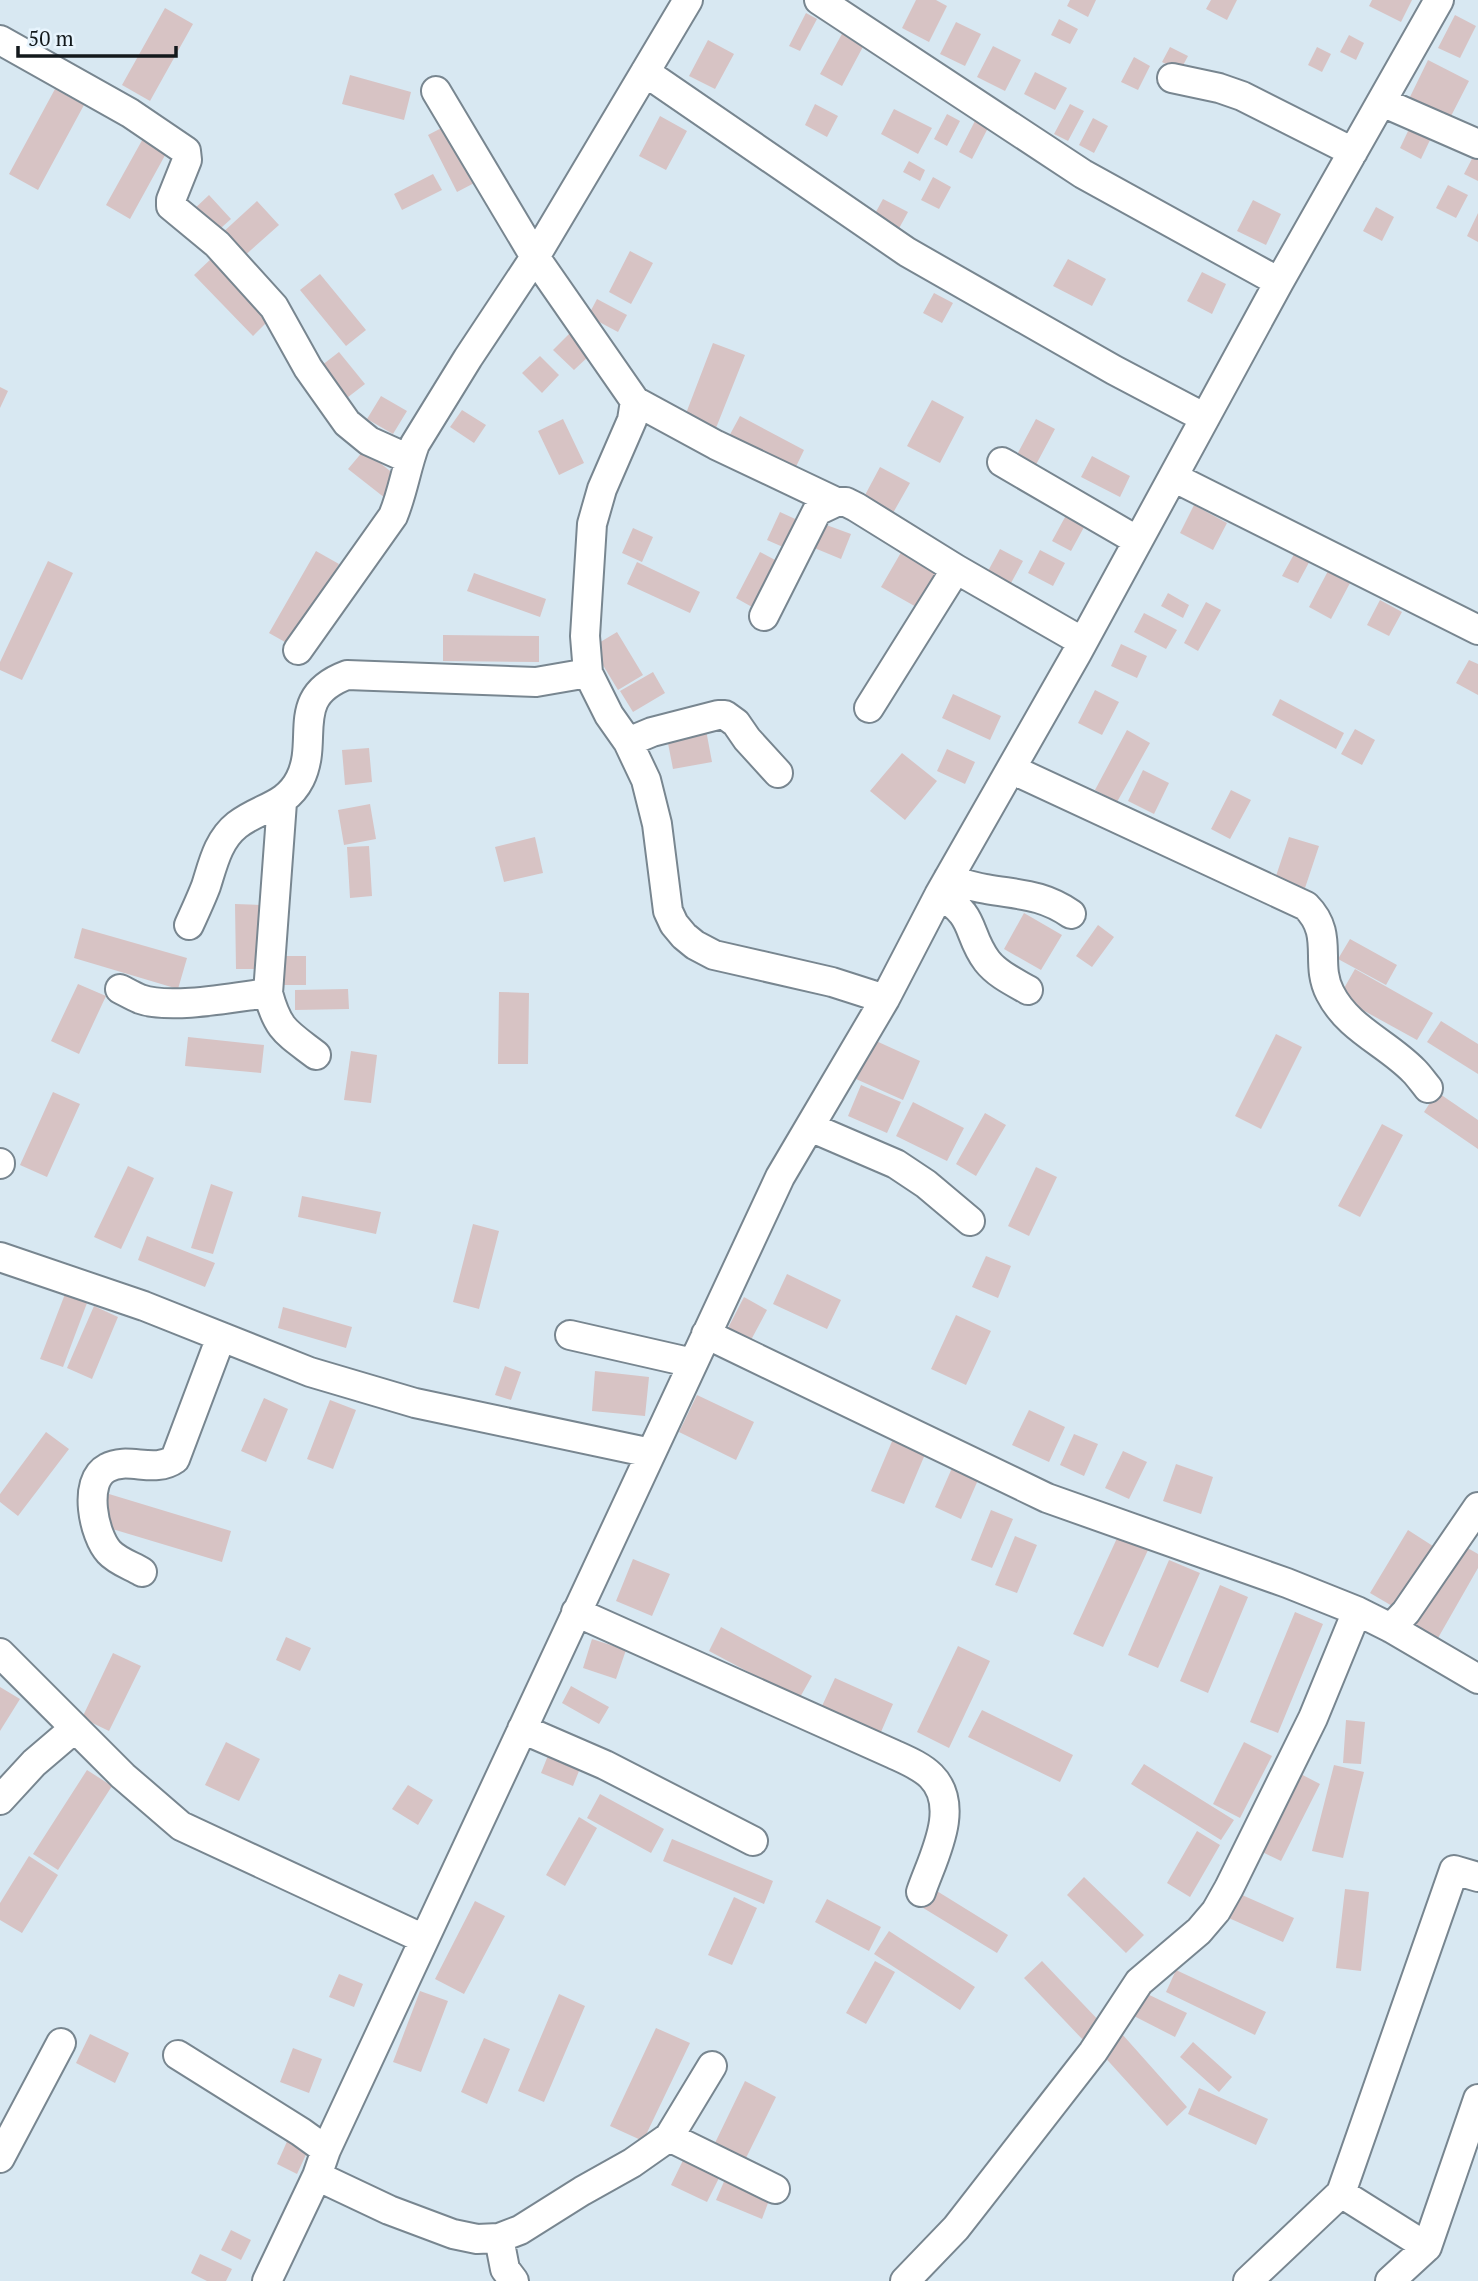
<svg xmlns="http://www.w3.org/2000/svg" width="1478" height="2281" viewBox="0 0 1478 2281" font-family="'PT Serif',serif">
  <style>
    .building { fill: #d7c3c4 }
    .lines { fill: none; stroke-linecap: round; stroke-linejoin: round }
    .minor-casing { stroke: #788690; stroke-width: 32 }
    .minor { stroke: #fff; stroke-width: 28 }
  </style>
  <rect width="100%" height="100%" fill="#d8e8f2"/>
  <!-- building -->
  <path class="building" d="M916 0H936L947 6 929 42 902 28Z
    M1070 0H1096L1088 17 1067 6Z
    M1211 0H1237L1227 20 1206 9Z
    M1372 0H1412L1401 22 1369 6Z
    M165 8 193 24 150 101 122 85Z
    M806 13 817 19 800 51 789 46Z
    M1455 15 1476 26 1460 58 1438 48Z
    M1059 19 1078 29 1070 44 1051 35Z
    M956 22 981 34 965 66 940 54Z
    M843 32 865 43 842 86 820 74Z
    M1349 35 1364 43 1356 60 1340 52Z
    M708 40 734 54 715 89 689 76Z
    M993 46 1021 60 1005 91 977 77Z
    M1170 47 1188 56 1180 71 1162 62Z
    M1317 47 1331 54 1322 72 1308 65Z
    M1134 57 1150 66 1138 90 1121 82Z
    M1428 60 1469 81 1449 120 1409 99Z
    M1035 72 1067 88 1055 110 1024 94Z
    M350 75 411 92 404 120 342 104Z
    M55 89 84 105 38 190 9 174Z
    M815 104 838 116 827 137 805 125Z
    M1070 104 1084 111 1068 141 1054 134Z
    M894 109 932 128 918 154 881 134Z
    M947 114 960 121 947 146 934 139Z
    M660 116 687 131 666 170 639 156Z
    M1093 118 1108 126 1094 153 1079 145Z
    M976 119 989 126 972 159 959 152Z
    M451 123 480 180 457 192 428 135Z
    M1409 129 1430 140 1421 159 1400 148Z
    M145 135 169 148 130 219 106 205Z
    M1475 153 1478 155V181L1464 174Z
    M909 161 925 170 920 181 903 172Z
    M433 174 442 190 402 210 394 194Z
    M933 177 951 187 939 209 921 200Z
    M1448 185 1468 195 1456 218 1436 208Z
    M209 195 231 219 212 236 190 213Z
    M883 199 908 212 897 232 872 219Z
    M1253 200 1281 214 1266 245 1237 231Z
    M257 201 279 225 242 258 221 234Z
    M1376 207 1394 217 1382 241 1363 231Z
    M1478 213V242L1467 236Z
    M630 251 653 263 631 304 609 292Z
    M213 257 271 318 253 336 194 275Z
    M1068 259 1106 279 1092 306 1053 286Z
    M1202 272 1226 284 1212 314 1187 301Z
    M320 274 366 330 346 346 300 290Z
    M934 293 953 303 942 323 923 313Z
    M597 299 627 315 618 332 588 316Z
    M570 333 591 354 574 370 553 350Z
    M713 343 745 355 716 428 685 416Z
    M339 352 365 384 343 401 317 369Z
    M540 356 559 375 542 393 522 373Z
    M0 387 8 391 0 408Z
    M381 396 407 411 393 434 367 419Z
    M932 400 964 417 940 463 907 446Z
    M462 410 486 425 474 443 450 427Z
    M740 416 804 450 792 475 727 440Z
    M563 419 584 463 559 475 538 431Z
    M1036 419 1055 429 1031 474 1012 464Z
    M364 450 400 479 385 498 348 469Z
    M1092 456 1130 476 1120 497 1081 477Z
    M880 467 910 483 893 513 864 497Z
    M1194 505 1227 523 1213 550 1180 533Z
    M1070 508 1089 518 1071 551 1052 541Z
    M780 512 804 523 792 551 767 540Z
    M821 523 851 534 841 559 812 547Z
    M633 528 653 537 642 562 622 553Z
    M1298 547 1313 555 1298 583 1282 576Z
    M903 549 939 570 918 608 881 587Z
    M1000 549 1023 561 1011 583 988 571Z
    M1040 550 1065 563 1053 586 1028 573Z
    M316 551 339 564 292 646 269 633Z
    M760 552 777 561 752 607 736 598Z
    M48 561 73 573 22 680 0 670V662Z
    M637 562 700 592 690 613 627 584Z
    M1328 571 1350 583 1331 619 1309 607Z
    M474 573 546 599 540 617 467 591Z
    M1168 593 1189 605 1183 618 1161 606Z
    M1380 600 1402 612 1389 636 1367 625Z
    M1206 602 1221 610 1198 651 1184 643Z
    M1144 613 1177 630 1166 649 1134 632Z
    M617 632 643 675 618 690 592 647Z
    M443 635 539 636V662L443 661Z
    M1121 644 1147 656 1137 678 1111 666Z
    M1469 660 1478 664V695L1456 683Z
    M653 672 665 693 633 712 620 691Z
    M1095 690 1119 702 1102 735 1078 723Z
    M953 694 1001 716 990 740 942 718Z
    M1280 699 1344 733 1336 749 1272 715Z
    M1355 729 1375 740 1362 765 1341 754Z
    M706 730 712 762 673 769 667 738Z
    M1127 730 1150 743 1117 802 1095 790Z
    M369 748 372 782 345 785 342 750Z
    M947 749 975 762 965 784 937 771Z
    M902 753 937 781 905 820 870 791Z
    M1143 770 1169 783 1154 814 1128 801Z
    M1231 790 1251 800 1230 839 1211 829Z
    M370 804 376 839 344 845 338 810Z
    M535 837 543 873 504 882 495 847Z
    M1289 837 1319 846 1305 888 1275 879Z
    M369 846 372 896 350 898 347 847Z
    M235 904 261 905V969H236Z
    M1024 913 1062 935 1041 970 1004 949Z
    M1098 925 1114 937 1092 967 1076 956Z
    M82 928 187 958 178 989 74 958Z
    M1350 939 1397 965 1386 985 1338 959Z
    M282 956H306V985H281Z
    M1355 969 1433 1013 1417 1040 1339 997Z
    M78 984 106 996 79 1054 51 1041Z
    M348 989 349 1009 295 1010V990Z
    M499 992 529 993 528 1064H498Z
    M1441 1021 1478 1044V1074L1427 1042Z
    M1276 1034 1302 1047 1261 1129 1235 1116Z
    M188 1037 264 1045 261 1073 185 1066Z
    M874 1040 920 1061 903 1100 856 1079Z
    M351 1051 377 1055 371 1103 344 1100Z
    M861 1085 901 1102 887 1133 848 1116Z
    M53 1092 80 1104 47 1177 20 1165Z
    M1437 1092 1478 1120V1149L1424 1112Z
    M913 1102 964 1128 947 1161 896 1136Z
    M985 1113 1006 1125 976 1176 956 1164Z
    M1382 1124 1403 1135 1360 1217 1338 1206Z
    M128 1166 154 1178 121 1249 94 1237Z
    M1036 1167 1057 1177 1029 1236 1008 1226Z
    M211 1184 233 1192 213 1254 191 1248Z
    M302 1196 381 1212 376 1234 298 1217Z
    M473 1224 499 1231 479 1309 453 1302Z
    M147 1236 215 1263 205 1287 138 1260Z
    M986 1256 1011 1266 998 1298 972 1287Z
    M787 1274 841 1300 827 1329 773 1304Z
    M65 1294 87 1303 63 1367 40 1359Z
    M744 1297 767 1310 751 1340 728 1328Z
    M94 1306 118 1317 92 1379 67 1368Z
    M283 1307 352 1327 346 1348 278 1328Z
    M956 1315 991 1331 966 1385 931 1369Z
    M505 1366 521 1372 511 1400 495 1395Z
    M595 1371 649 1377 645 1416 592 1411Z
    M697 1395 754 1422 736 1460 679 1432Z
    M264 1398 288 1409 266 1462 241 1451Z
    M330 1400 356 1410 333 1469 307 1459Z
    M1029 1410 1065 1427 1049 1462 1012 1445Z
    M46 1432 69 1449 18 1516 0 1502V1494Z
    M1074 1434 1098 1444 1084 1476 1060 1465Z
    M893 1439 926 1452 904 1504 871 1491Z
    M1123 1451 1147 1462 1129 1499 1105 1488Z
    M1176 1464 1213 1477 1201 1514 1163 1501Z
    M952 1468 978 1480 961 1519 935 1507Z
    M109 1494 231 1531 222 1562 99 1525Z
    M991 1510 1013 1519 992 1568 971 1560Z
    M1408 1530 1436 1548 1399 1610 1370 1593Z
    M1015 1536 1037 1545 1017 1593 995 1585Z
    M1118 1536 1148 1550 1103 1647 1073 1634Z
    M1459 1543 1478 1554V1568L1438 1638 1413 1623Z
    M633 1559 670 1574 652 1616 616 1601Z
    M1169 1560 1200 1573 1158 1668 1128 1655Z
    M1220 1585 1248 1597 1208 1693 1180 1681Z
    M1295 1612 1323 1624 1278 1733 1250 1722Z
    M721 1627 812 1676 799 1699 709 1651Z
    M286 1637 311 1648 300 1671 276 1660Z
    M592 1639 626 1650 616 1679 583 1668Z
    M958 1646 990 1661 949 1748 917 1732Z
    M113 1653 141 1666 109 1731 82 1718Z
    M835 1678 893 1704 881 1732 822 1706Z
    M571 1686 609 1707 599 1724 562 1703Z
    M0 1687 20 1699 0 1731Z
    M982 1710 1073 1755 1060 1782 968 1737Z
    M1346 1720 1365 1722 1361 1764 1343 1763Z
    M226 1742 260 1759 239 1801 205 1785Z
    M1244 1742 1272 1756 1240 1818 1213 1804Z
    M551 1748 583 1761 573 1786 541 1773Z
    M1144 1764 1234 1820 1221 1840 1131 1784Z
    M1334 1765 1364 1772 1343 1858 1312 1851Z
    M87 1770 112 1786 58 1870 33 1854Z
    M1293 1770 1320 1784 1281 1861 1254 1848Z
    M408 1785 433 1800 418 1825 392 1809Z
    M600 1794 664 1829 651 1853 587 1818Z
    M579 1817 597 1828 565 1886 546 1875Z
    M1197 1831 1220 1845 1190 1897 1167 1883Z
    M672 1839 773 1881 764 1904 663 1861Z
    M29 1856 58 1875 22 1933 0 1920V1903Z
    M1084 1877 1144 1935 1126 1953 1067 1895Z
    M932 1888 1008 1935 997 1953 920 1906Z
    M1345 1889 1369 1892 1361 1971 1336 1968Z
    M1233 1891 1294 1918 1283 1942 1222 1915Z
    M734 1897 757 1908 732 1965 708 1955Z
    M827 1899 881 1927 869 1951 815 1922Z
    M475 1901 505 1916 464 1994 435 1979Z
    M889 1931 975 1987 960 2010 874 1954Z
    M875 1961 895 1972 866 2024 846 2013Z
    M1042 1961 1103 2025 1085 2042 1024 1978Z
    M1176 1970 1266 2012 1255 2035 1166 1992Z
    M339 1974 363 1984 354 2007 329 1997Z
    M420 1991 448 2001 421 2072 393 2062Z
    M1141 1991 1187 2013 1175 2037 1130 2014Z
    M559 1994 585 2006 544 2102 518 2091Z
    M656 2028 690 2043 643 2141 610 2126Z
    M90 2034 129 2053 115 2083 76 2063Z
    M1122 2034 1187 2107 1167 2126 1101 2053Z
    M484 2038 510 2049 487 2104 461 2092Z
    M1193 2042 1232 2077 1219 2092 1180 2057Z
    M293 2048 322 2059 309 2093 280 2082Z
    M745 2081 776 2097 744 2162 713 2147Z
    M1199 2088 1268 2119 1256 2145 1188 2114Z
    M289 2137 310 2146 297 2174 277 2164Z
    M688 2150 724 2168 707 2202 671 2185Z
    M726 2177 771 2195 762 2219 716 2200Z
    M231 2230 251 2240 241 2260 221 2250Z
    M200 2254 232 2269 226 2281H207L191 2273Z"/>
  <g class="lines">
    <defs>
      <path id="minor" d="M819 0 1083 174 1279 282
        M0 40 130 113 186 151 187 160 171 200V206L217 244 274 307 308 368 347 423 369 441 409 459
        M645 72 907 252 1114 370 1205 418
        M1172 78 1219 88 1242 96 1353 152
        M436 91 535 257 635 401 632 420 602 489 592 524 585 636 588 673 609 715 628 742 646 780 657 824 668 911 674 924 684 936 695 945 714 955 832 982 885 999
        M1382 102 1478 144
        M635 401 716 445 836 502
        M1002 462 1138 541
        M1173 477 1478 630
        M764 616 817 511 836 502H846L856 507 956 569 1083 642
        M298 650 393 516C403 492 406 468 415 444L468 358 535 257 688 0
        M869 708 956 569
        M628 742 652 732 718 715H725L736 723 747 739 778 773
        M1011 769 1306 906C1335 935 1314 962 1330 993 1348 1029 1387 1043 1414 1071 1419 1076 1423 1082 1428 1088
        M948 879C961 883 973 887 986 889 1019 895 1042 894 1071 914
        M939 895C977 915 966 933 987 961 997 974 1014 982 1028 990
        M189 925C195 912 201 899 206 886 213 864 218 840 237 825 260 807 286 807 300 779 320 739 288 697 347 675L536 682 588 673
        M120 989C126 992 133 996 140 999 170 1010 236 997 268 993L282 802
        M268 993C278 1030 286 1032 316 1055
        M810 1127 896 1164 926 1184 970 1221
        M0 1164V1163
        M0 1257 144 1306 310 1372 415 1403 651 1453
        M706 1334 1047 1498 1287 1583 1357 1611 1391 1628 1478 1679
        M570 1335 693 1363
        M142 1572C132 1566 117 1561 109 1552 94 1536 82 1481 107 1468 128 1456 154 1474 175 1459L221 1337
        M576 1612 893 1754C906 1760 921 1766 931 1776 962 1807 932 1859 921 1892
        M1391 1628 1406 1612 1478 1507
        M0 1653 123 1776 181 1826 424 1939
        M522 1729 605 1765 753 1841
        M0 1800 34 1763 75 1728
        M178 2055 301 2132 326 2150
        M669 2137 775 2189
        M0 2158 61 2043
        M317 2176 389 2210 453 2234 477 2239 499 2238 520 2230 582 2191 632 2163 669 2137 712 2066
        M1341 2193 1427 2247
        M499 2238 505 2269 514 2281
        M267 2281 317 2176 326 2150 780 1177 885 999 939 895 1077 653 1279 282 1439 0
        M905 2281 956 2228 1093 2052 1139 1982 1199 1931 1216 1911 1229 1888 1313 1718 1357 1611
        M1248 2281 1341 2193 1454 1870 1478 1877
        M1390 2281 1427 2247 1478 2099"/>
    </defs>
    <!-- minor casing -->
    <use href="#minor" class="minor-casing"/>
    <!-- minor -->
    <use href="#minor" class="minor"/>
  </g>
  <!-- scale -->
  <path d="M18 46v10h158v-10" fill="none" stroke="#13191c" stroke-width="3.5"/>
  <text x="28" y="46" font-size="21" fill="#13191c" stroke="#e7f4fd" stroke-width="5" paint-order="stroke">50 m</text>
</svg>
